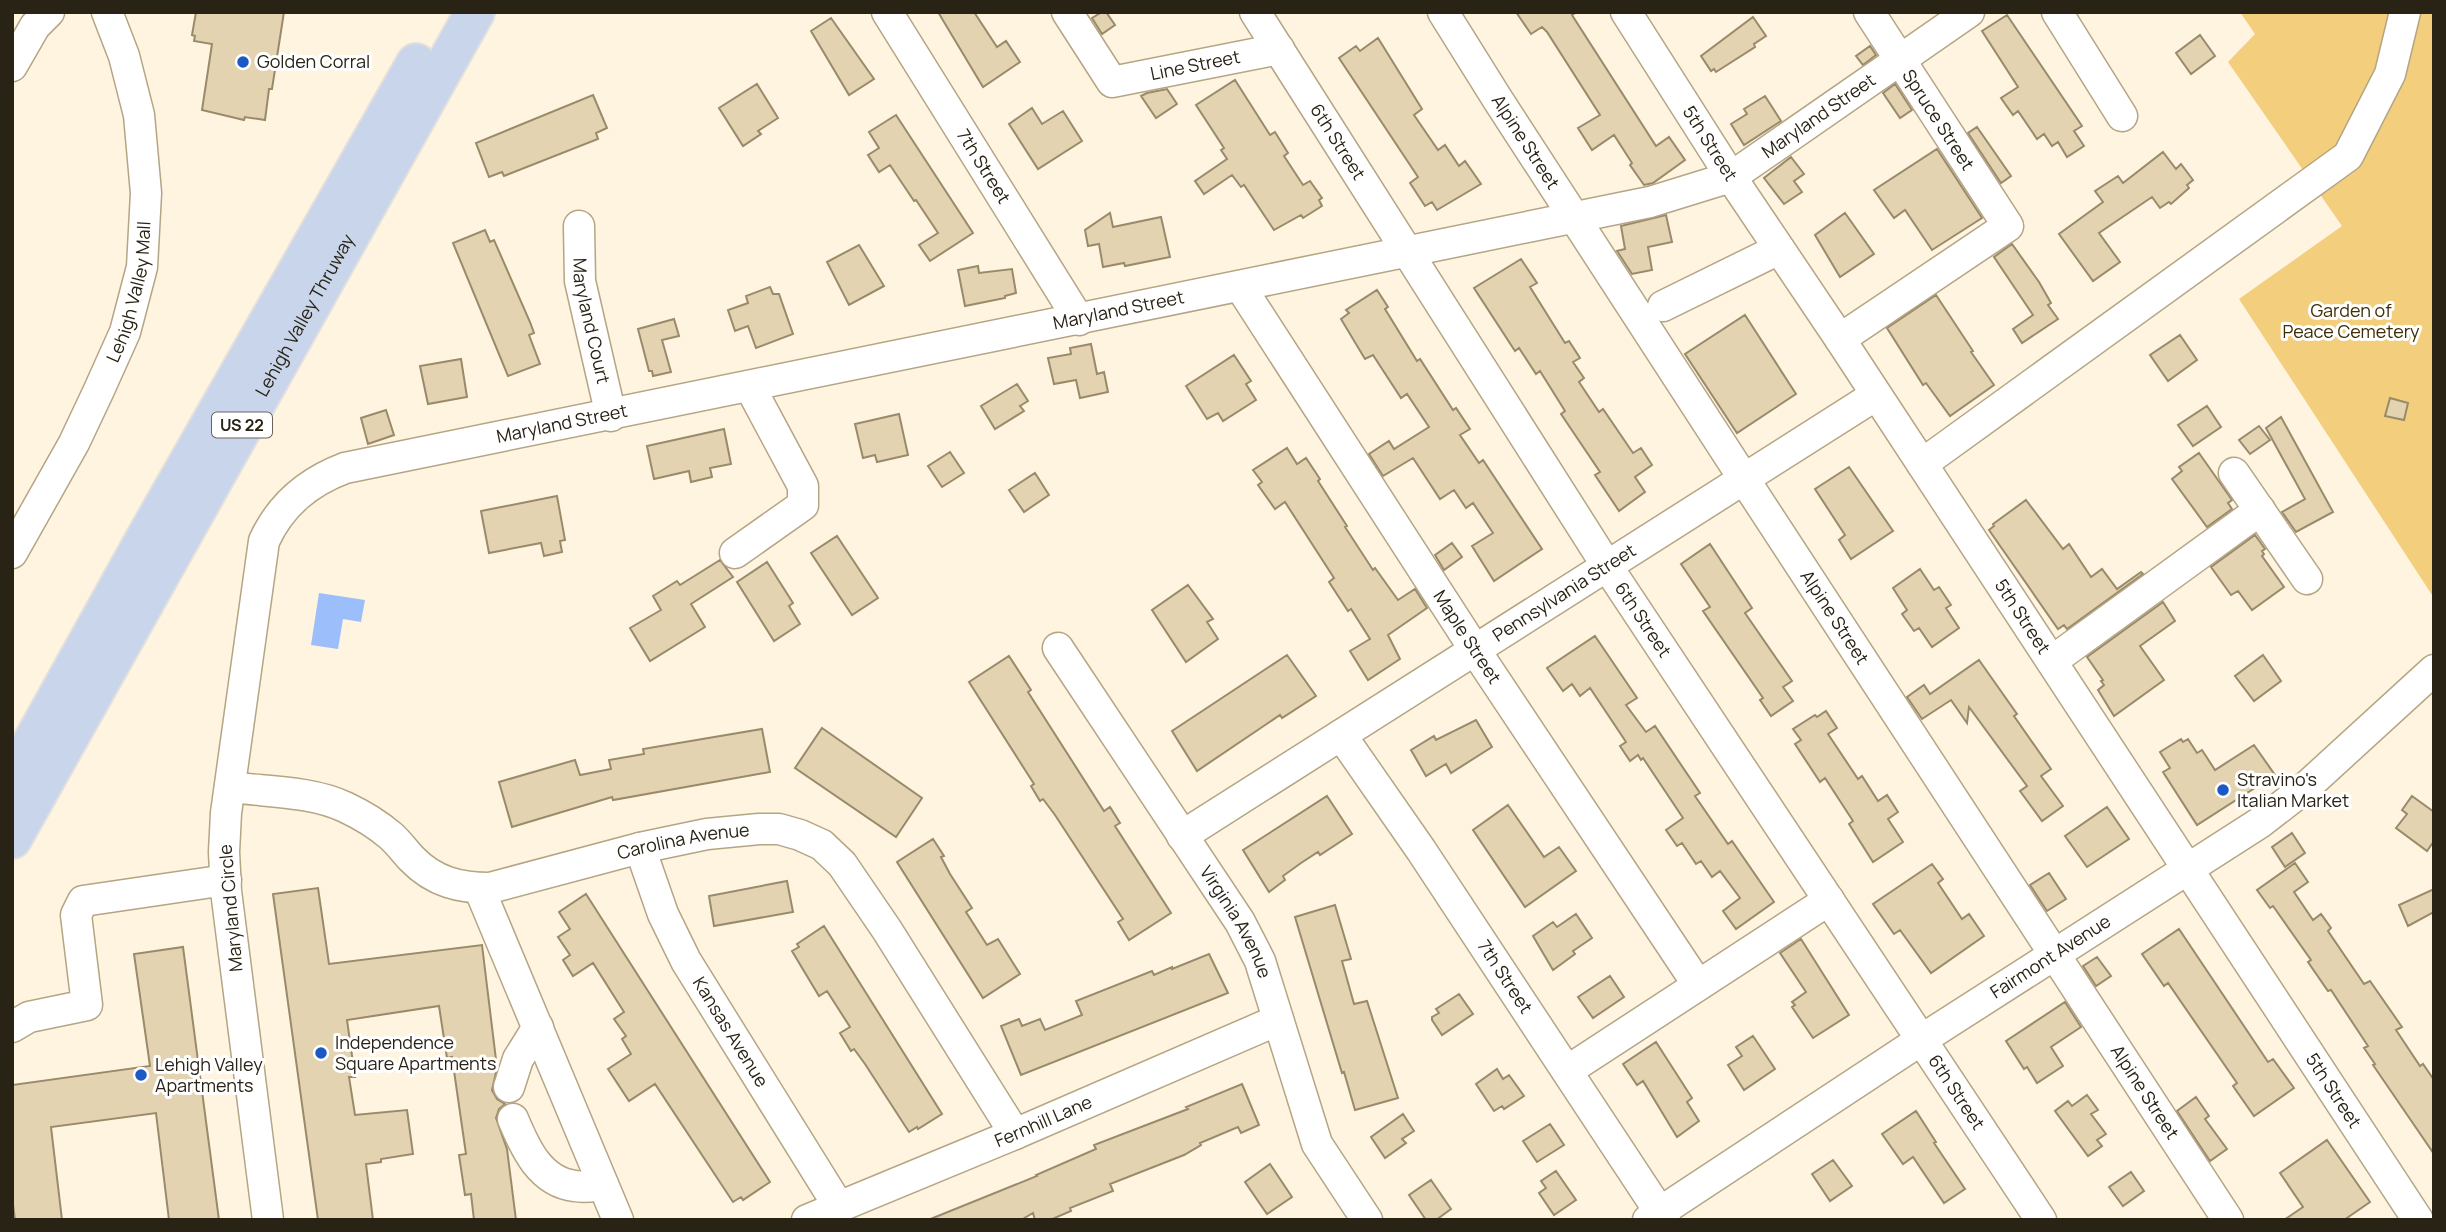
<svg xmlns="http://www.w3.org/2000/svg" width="2446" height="1232" viewBox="0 0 2446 1232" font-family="Manrope,sans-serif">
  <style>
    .green { fill: #f3ce7c }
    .water { fill: #9cbffb }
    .building { fill: #e4d3b1; stroke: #998a6a; stroke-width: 2 }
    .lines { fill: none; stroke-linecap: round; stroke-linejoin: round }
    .minor-casing { stroke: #b5a584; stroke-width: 33 }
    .highway-casing { stroke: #e1e0de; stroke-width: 42 }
    .minor { stroke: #fff; stroke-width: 30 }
    .highway { stroke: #c9d5ea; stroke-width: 38 }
    .poi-dot { fill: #1b59c5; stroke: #fff; stroke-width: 2.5 }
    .labels { text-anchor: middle; stroke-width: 6; stroke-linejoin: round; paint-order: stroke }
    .shield { fill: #fff; stroke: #69655c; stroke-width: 2 }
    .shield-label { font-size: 16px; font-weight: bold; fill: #292316 }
    .poi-label { font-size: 18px; fill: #292316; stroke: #fff; text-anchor: start }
    .street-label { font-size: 18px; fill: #292316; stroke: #fff }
    .park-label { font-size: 18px; fill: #3e2e05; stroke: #fff }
  </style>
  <rect width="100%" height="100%" fill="#fef4e0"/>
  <!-- green -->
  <path class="green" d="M2240 12H2434V598L2239 299 2342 226 2228 62 2255 34Z"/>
  <!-- water -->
  <path class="water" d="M319 593 365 600 361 622 343 619 338 649 311 645Z"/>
  <!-- building -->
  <path class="building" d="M196 12H284L272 89H269L265 120 245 117 244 120 202 110 212 44 194 41 195 36 192 35Z
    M938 12H974L997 47 1006 41 1020 62 983 87Z
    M1102 12H1106L1115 25 1102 34 1092 18Z
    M1516 12H1577L1572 15 1656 146 1669 137 1685 160 1653 183 1644 185 1630 165 1632 163 1614 135 1592 150 1578 128 1600 115 1547 32 1542 27 1531 34Z
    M2007 15 2082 126 2074 131 2084 146 2067 157 2058 142 2052 146 2044 134 2037 139 2018 111 2013 115 2001 98 2018 87 1982 31Z
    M1753 17 1766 36 1754 44 1755 47 1716 72 1714 69 1711 71 1701 56Z
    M831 18 874 79 849 95 811 31Z
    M2200 35 2215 56 2191 74 2176 53Z
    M1378 38 1422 109 1414 115 1438 150 1445 145 1459 166 1465 161 1481 184 1437 210 1432 202 1425 206 1410 183 1418 177 1339 58 1356 46 1360 51Z
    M1870 46 1876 55 1863 65 1856 56Z
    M1235 80 1270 135 1275 132 1288 153 1284 156 1303 185 1310 181 1322 198 1319 200 1322 206 1303 218 1301 215 1274 230 1244 185 1241 187 1232 175 1204 194 1195 181 1227 159 1221 150 1224 148 1196 105Z
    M757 84 778 118 758 131 761 134 743 146 719 108Z
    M1895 84 1912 110 1900 118 1883 93Z
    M1167 89 1177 104 1156 118 1141 96 1147 93Z
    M593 95 607 128 596 133 598 139 504 176 502 172 489 177 476 143Z
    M1765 96 1781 121 1744 145 1731 124 1747 114 1744 109Z
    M1032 108 1042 124 1063 111 1082 141 1038 169 1009 124Z
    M896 115 973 233 930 261 919 245 938 233 916 200 914 201 890 165 879 172 868 155 879 148 869 132Z
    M1977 127 2011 176 2001 183 1968 133Z
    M1937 149 1982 218 1932 250 1905 210 1894 218 1874 190Z
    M2163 152 2176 169 2181 164 2193 180 2187 185 2189 188 2171 204 2169 202 2160 208 2152 197 2099 233 2120 262 2093 281 2059 234 2103 202 2095 191 2118 176 2123 183Z
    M1791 157 1804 174 1794 181 1802 192 1784 204 1764 178Z
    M1110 213 1113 227 1161 217 1170 257 1125 266 1124 263 1103 267 1099 244 1088 246 1085 230Z
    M1845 213 1874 254 1840 277 1815 235Z
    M1666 215 1672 242 1648 247 1652 270 1632 274 1617 251 1625 249 1621 226Z
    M485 230 490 242 494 240 530 322 534 333 529 335 540 364 508 376 453 243Z
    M2012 244 2039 282 2051 303 2048 305 2058 319 2022 343 2013 329 2033 315 1994 257Z
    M859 245 884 286 849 305 827 262Z
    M1521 259 1537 283 1530 287 1565 343 1569 341 1580 358 1573 362 1584 378 1579 382 1599 412 1603 409 1633 453 1641 448 1652 465 1635 477 1645 492 1619 511 1595 475 1600 472 1561 414 1565 411 1540 371 1536 374 1519 348 1515 351 1474 288Z
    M978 266 979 273 1012 269 1016 293 1005 296V298L965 306 958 270Z
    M770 287 773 294H779L793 334 756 348 748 326 735 331 728 310 748 303 746 296Z
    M1377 290 1388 307 1385 309 1417 361 1420 359 1453 410 1456 408 1470 429 1460 435 1479 463 1483 460 1542 549 1494 581 1472 546 1493 533 1473 503 1466 508 1454 490 1440 499 1413 458 1383 476 1369 454 1389 441 1394 449 1429 427 1407 394 1401 398 1373 355 1365 359 1341 319 1349 313 1346 310Z
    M1936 295 1973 351 1971 352 1994 385 1950 416 1926 383 1923 385 1887 328Z
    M1745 315 1796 394 1737 433 1685 354Z
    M674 319 679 336 662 340 671 372 653 376 652 371H649L638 329Z
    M2180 335 2197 360 2168 381 2150 355Z
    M1091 344 1097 374 1104 372 1108 392 1080 398 1076 380 1054 384 1048 358 1071 354 1070 348Z
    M1234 355 1251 381 1246 384 1256 400 1223 421 1218 413 1207 419 1186 386Z
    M461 359 467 397 428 404 420 366Z
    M1017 384 1028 401 1020 406 1024 411 995 429 981 406Z
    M2390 398 2408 403 2404 420 2385 416Z
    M2207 406 2221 427 2193 446 2178 425Z
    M386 410 394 435 368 444 361 418Z
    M899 414 908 455 877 462 875 455 863 458 855 424Z
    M2281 417 2333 512 2296 532 2282 512 2305 499 2266 428Z
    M2259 426 2270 440 2250 454 2239 440Z
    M724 429 731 464 710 468 712 477 691 482 689 471 654 479 647 446Z
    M1287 448 1297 464 1306 458 1320 479 1318 481 1347 526 1345 527 1373 570 1375 568 1398 600 1415 589 1427 608 1388 635 1400 659 1368 680 1350 651 1370 639 1351 609 1348 611 1329 582 1334 578 1285 502 1275 509 1258 485 1262 482 1253 470Z
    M950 452 964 473 942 487 928 466Z
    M2199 453 2232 500 2228 503 2232 509 2207 527 2172 479 2182 471 2179 467Z
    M1849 467 1893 531 1851 559 1839 540 1845 535 1815 489Z
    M1035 473 1049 495 1024 512 1009 490Z
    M557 496 565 540 560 541 562 552 544 556 541 543 489 553 481 511Z
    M2026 500 2063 549 2069 544 2091 577 2102 569 2117 589 2141 572 2143 574 2067 629 2064 625 2058 629 1989 530 1994 526 1993 524Z
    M2255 535 2265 549 2262 551 2264 554 2262 556 2284 587 2252 610 2238 591 2231 595 2211 567Z
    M837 536 878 598 852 615 811 553Z
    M1452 543 1462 557 1444 570 1435 555Z
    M1710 544 1752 608 1745 613 1792 681 1783 687 1793 701 1771 716 1760 700 1763 698 1703 611 1710 607 1681 564Z
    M720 560 733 577 691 604 705 627 650 661 630 628 661 610 653 596 677 581 680 585Z
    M767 562 793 603 789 606 800 624 774 641 737 582Z
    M1920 569 1934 590 1939 587 1951 605 1946 608 1959 628 1932 647 1919 628 1914 631 1902 614 1907 610 1893 588Z
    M1188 585 1213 619 1207 622 1218 639 1186 662 1152 610Z
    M2163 602 2175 621 2140 646 2164 680 2114 716 2098 690 2104 685 2101 681 2103 680 2087 657Z
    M1595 636 1637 698 1626 705 1646 732 1655 726 1700 793 1695 796 1728 844 1732 841 1774 902 1736 929 1723 911 1740 898 1720 871 1712 877 1701 861 1696 864 1682 843 1677 846 1666 830 1683 818 1643 758 1641 760 1638 755 1630 761 1620 746 1626 742 1590 688 1580 696 1572 684 1563 691 1547 668Z
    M1287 655 1316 696 1282 718 1280 715 1197 771 1172 731Z
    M2263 655 2281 681 2254 701 2235 676Z
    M1009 656 1031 690 1028 692 1104 811 1110 807 1120 823 1115 826 1171 913 1129 940 1118 922 1123 919 1055 815 1043 799 1040 801 1031 786 1034 784 969 682Z
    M1979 660 2017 714 2014 716 2051 769 2041 776 2063 806 2042 821 2020 791 2027 786 1969 707 1967 723 1951 700 1922 719 1907 697 1924 685 1930 694Z
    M1826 711 1837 728 1828 734 1858 779 1862 776 1878 801 1887 795 1898 812 1888 819 1903 842 1873 862 1849 824 1853 821 1825 778 1820 782 1795 744 1801 740 1793 729 1815 715 1817 717Z
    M1476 720 1492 747 1451 773 1446 764 1426 776 1411 750 1434 736 1436 740Z
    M822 728 922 798 896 837 795 768Z
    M762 729 770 772 613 800 612 797 512 827 499 782 575 760 580 775 611 769 609 760 644 754 643 749Z
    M2181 739 2183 742 2188 739 2197 753 2202 750 2215 770 2254 745 2275 775 2197 825 2163 772 2170 768 2160 752Z
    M1327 796 1352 834 1320 855 1318 852 1301 863 1283 876 1285 880 1269 892 1243 850Z
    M2412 796 2434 812V841L2427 851 2396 828 2407 814 2402 810Z
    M1508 805 1544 857 1559 847 1576 871 1525 907 1473 830Z
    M2107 807 2129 839 2087 867 2065 836Z
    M2292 833 2305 853 2285 867 2272 847Z
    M933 839 944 856 941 857 950 874 972 908 966 912 987 945 998 939 1020 974 983 998 897 862Z
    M2295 863 2308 882 2294 892 2313 920 2321 914 2331 928 2328 931 2364 984 2370 981 2402 1027 2396 1030 2420 1066 2423 1064 2434 1080V1154L2373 1065 2375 1064 2364 1048 2368 1046 2331 990 2328 991 2308 962 2311 960 2273 906 2270 908 2257 890Z
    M1932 864 1943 879 1938 883 1962 919 1969 914 1984 936 1931 973 1900 930 1894 934 1873 904Z
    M2049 873 2066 899 2047 911 2030 885Z
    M787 881 793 912 714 926 709 896Z
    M318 888 329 964 482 945 497 1068 492 1090 497 1099 505 1104 499 1109 496 1118 507 1149 516 1220H474L471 1194 465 1195 459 1155 466 1154 452 1057 447 1058 439 1006 347 1020 355 1077H349L355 1115 407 1110 413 1154 381 1159V1162L366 1164 373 1220H318L273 894Z
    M2434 889V912L2408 926 2399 905Z
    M586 894 770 1182 743 1200 741 1197 733 1202 655 1084 629 1101 608 1069 631 1054 622 1039 626 1036 614 1019 624 1012 593 963 573 976 563 960 570 955 558 937 570 929 559 912Z
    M1335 905 1351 959 1342 961 1354 1004 1367 1001 1398 1098 1355 1110 1344 1072 1342 1073 1295 917Z
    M1576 914 1592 938 1573 951 1575 954 1553 970 1533 936 1553 922 1557 927Z
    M824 926 942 1114 918 1129 917 1127 909 1132 865 1064 854 1049 851 1051 840 1033 850 1027 827 991 819 996 792 951 799 947 797 944Z
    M2179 929 2268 1062 2273 1059 2294 1088 2254 1116 2233 1086 2237 1083 2168 983 2164 986 2142 954Z
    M1801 939 1849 1015 1813 1038 1792 1007 1795 1005 1792 1002 1806 992 1780 953Z
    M183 947 219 1220H169L156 1113 51 1127 62 1220H15L12 1197V1085L150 1066 134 954Z
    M1209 954 1228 993 1021 1075 1001 1026 1019 1019 1022 1026 1040 1019 1045 1030 1082 1015 1076 1001 1152 971 1154 975 1172 967V969Z
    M2097 957 2111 976 2096 986 2083 966Z
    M1610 976 1624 997 1593 1018 1578 997Z
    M1459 994 1473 1014 1442 1035 1432 1020V1017L1439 1013 1436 1009Z
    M2065 1002 2081 1027 2051 1047 2063 1066 2037 1083 2027 1067 2024 1069 2006 1041Z
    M1753 1036 1775 1069 1744 1090 1728 1065 1742 1056 1736 1047Z
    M1656 1042 1692 1098 1687 1102 1699 1121 1677 1137 1643 1081 1637 1085 1623 1064Z
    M1497 1069 1503 1079 1509 1075 1524 1096 1504 1109 1502 1106 1494 1111 1476 1084Z
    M1242 1084 1259 1125 1241 1133 1238 1127 1200 1143 1201 1145 1184 1155 1110 1184 1113 1191 1070 1208 1071 1211 1050 1220H1035L1033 1213 1021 1220H928L1037 1176 1036 1175 1096 1149 1094 1145 1188 1109 1186 1107Z
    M2087 1095 2098 1110 2091 1114 2106 1134 2097 1140 2102 1146 2088 1156 2055 1111 2068 1101 2072 1106Z
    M2196 1097 2209 1116 2205 1119 2227 1149 2210 1161 2177 1111Z
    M1916 1111 1936 1142 1934 1143 1965 1189 1944 1203 1913 1157 1903 1164 1882 1134Z
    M1403 1114 1414 1131 1402 1139 1406 1143 1385 1158 1371 1137Z
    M1550 1124 1564 1145 1537 1162 1523 1141Z
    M2327 1140 2370 1202 2344 1220H2284L2303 1207 2280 1173Z
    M1833 1160 1852 1186 1830 1201 1812 1174Z
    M1270 1164 1292 1197 1267 1214 1245 1182Z
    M1556 1171 1576 1200 1554 1215 1539 1193 1546 1188 1541 1181Z
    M2131 1172 2144 1191 2123 1206 2109 1187Z
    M1431 1180 1451 1209 1436 1220H1426L1409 1195Z"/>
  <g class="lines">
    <defs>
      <g id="minor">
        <path id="s1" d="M887 12 1079 320"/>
        <path id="s2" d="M1067 12 1112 82 1279 49"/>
        <path id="s3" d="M1255 12 1607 566 2041 1220"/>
        <path id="s4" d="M1443 12 1498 100 1744 479 2228 1220"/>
        <path id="s5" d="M1626 12 1731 177 1840 339 2418 1220"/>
        <path d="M2057 12 2122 116"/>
        <path d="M12 66 35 26 49 12"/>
        <path id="s6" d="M579 226 580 281 611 416"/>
        <path id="s7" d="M1240 286 1475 650 1698 985"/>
        <path d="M1663 306 1779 249"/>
        <path d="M1840 339 2008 226 1869 12"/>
        <path d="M1922 464 2348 156 2390 74 2405 12"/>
        <path d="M2234 473 2307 579"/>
        <path id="s8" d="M12 553 74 443 99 390 125 332 142 267 146 193 139 115 124 56 107 12"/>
        <path d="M735 553 803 505V486L750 387"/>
        <path id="s9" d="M1058 648 1240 922 1260 961 1317 1144 1367 1220"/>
        <path d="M2052 661 2260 510"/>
        <path id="s10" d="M1341 735 1421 850 1665 1220"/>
        <path id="s11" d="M230 787C267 792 311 791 345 807 362 815 377 824 391 836 399 843 405 852 412 859 434 882 460 888 490 888L640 848 707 834 759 829H779L800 835 822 845 842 864 887 930 1015 1134"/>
        <path id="s12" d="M1182 836 1876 395"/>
        <path id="s13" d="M640 848 663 914 686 961 839 1207"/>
        <path d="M479 888 618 1220"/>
        <path d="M12 1027 29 1017 87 1005 76 915 83 901 226 880"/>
        <path d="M1567 1071 1829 900"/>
        <path d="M509 1087 518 1059 538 1027"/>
        <path d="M513 1119C525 1148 540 1182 575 1186 584 1188 594 1186 603 1185"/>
        <path id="s14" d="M268 1220 226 891 224 852 226 813 264 541C281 504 308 482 345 468L1650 202 1731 177 1969 12"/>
        <path id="s15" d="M807 1220 1015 1134 1278 1020"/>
        <path id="s16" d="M1648 1220 1921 1040 2261 822 2305 788 2434 670"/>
      </g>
      <g id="highway">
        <path d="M12 779 149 532 416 63"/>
        <path id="s17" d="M12 839 475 12"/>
      </g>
    </defs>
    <!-- minor casing -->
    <use href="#minor" class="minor-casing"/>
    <!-- highway casing -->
    <use href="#highway" class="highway-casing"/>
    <!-- minor -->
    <use href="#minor" class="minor"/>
    <!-- highway -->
    <use href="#highway" class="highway"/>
  </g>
  <!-- markers -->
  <g class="poi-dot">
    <circle cx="243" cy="62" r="7"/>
    <circle cx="2223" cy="790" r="7"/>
    <circle cx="321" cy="1053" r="7"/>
    <circle cx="141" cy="1075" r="7"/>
  </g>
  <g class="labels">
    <!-- shield labels -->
    <rect class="shield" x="212" y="412.5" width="60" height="25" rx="5"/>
    <g class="shield-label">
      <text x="242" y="431">US 22</text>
    </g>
    <!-- poi labels -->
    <g class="poi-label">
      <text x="257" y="68">Golden Corral</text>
      <text x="2237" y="786">Stravino's<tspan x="2237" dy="21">Italian Market</tspan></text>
      <text x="335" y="1049">Independence<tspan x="335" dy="21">Square Apartments</tspan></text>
      <text x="155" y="1071">Lehigh Valley<tspan x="155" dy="21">Apartments</tspan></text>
    </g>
    <!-- street labels -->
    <g class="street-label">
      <text dy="6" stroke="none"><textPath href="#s2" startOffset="168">Line Street</textPath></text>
      <text dy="6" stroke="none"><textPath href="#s14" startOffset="2320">Maryland Street</textPath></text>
      <text transform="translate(1938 120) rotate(57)" y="6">Spruce Street</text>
      <text dy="6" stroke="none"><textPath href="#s3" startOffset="154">6th Street</textPath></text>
      <text dy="6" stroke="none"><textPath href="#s4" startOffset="154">Alpine Street</textPath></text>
      <text dy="6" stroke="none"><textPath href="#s5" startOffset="156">5th Street</textPath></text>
      <text dy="6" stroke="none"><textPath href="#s1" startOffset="182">7th Street</textPath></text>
      <text dy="6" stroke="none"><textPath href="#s8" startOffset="289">Lehigh Valley Mall</textPath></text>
      <text dy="6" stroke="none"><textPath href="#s14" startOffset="1586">Maryland Street</textPath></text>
      <text dy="6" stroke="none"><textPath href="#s17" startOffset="600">Lehigh Valley Thruway</textPath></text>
      <text dy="6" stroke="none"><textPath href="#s6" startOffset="96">Maryland Court</textPath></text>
      <text dy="6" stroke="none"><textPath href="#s14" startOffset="1018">Maryland Street</textPath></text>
      <text dy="6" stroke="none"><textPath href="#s12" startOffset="453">Pennsylvania Street</textPath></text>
      <text dy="6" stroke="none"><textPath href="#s5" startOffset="723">5th Street</textPath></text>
      <text dy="6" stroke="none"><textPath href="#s4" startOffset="721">Alpine Street</textPath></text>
      <text dy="6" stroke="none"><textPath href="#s3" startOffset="721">6th Street</textPath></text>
      <text dy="6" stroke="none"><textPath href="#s7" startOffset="418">Maple Street</textPath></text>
      <text dy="6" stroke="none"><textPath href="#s11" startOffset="488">Carolina Avenue</textPath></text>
      <text transform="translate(231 908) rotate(-95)" y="6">Maryland Circle</text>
      <text dy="6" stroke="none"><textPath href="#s9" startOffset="327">Virginia Avenue</textPath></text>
      <text dy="6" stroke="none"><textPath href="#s16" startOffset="481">Fairmont Avenue</textPath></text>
      <text dy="6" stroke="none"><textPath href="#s10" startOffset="292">7th Street</textPath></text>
      <text dy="6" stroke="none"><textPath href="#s13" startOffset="206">Kansas Avenue</textPath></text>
      <text dy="6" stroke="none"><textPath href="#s5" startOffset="1290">5th Street</textPath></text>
      <text dy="6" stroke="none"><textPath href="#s3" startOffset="1288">6th Street</textPath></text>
      <text dy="6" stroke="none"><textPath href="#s4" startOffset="1288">Alpine Street</textPath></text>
      <text dy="6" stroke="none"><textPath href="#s15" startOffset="256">Fernhill Lane</textPath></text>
    </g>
    <!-- park labels -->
    <g class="park-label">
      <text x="2351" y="317">Garden of<tspan x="2351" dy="21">Peace Cemetery</tspan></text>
    </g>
  </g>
  <!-- border -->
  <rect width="2446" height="1232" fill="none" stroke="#292316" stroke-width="28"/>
</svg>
